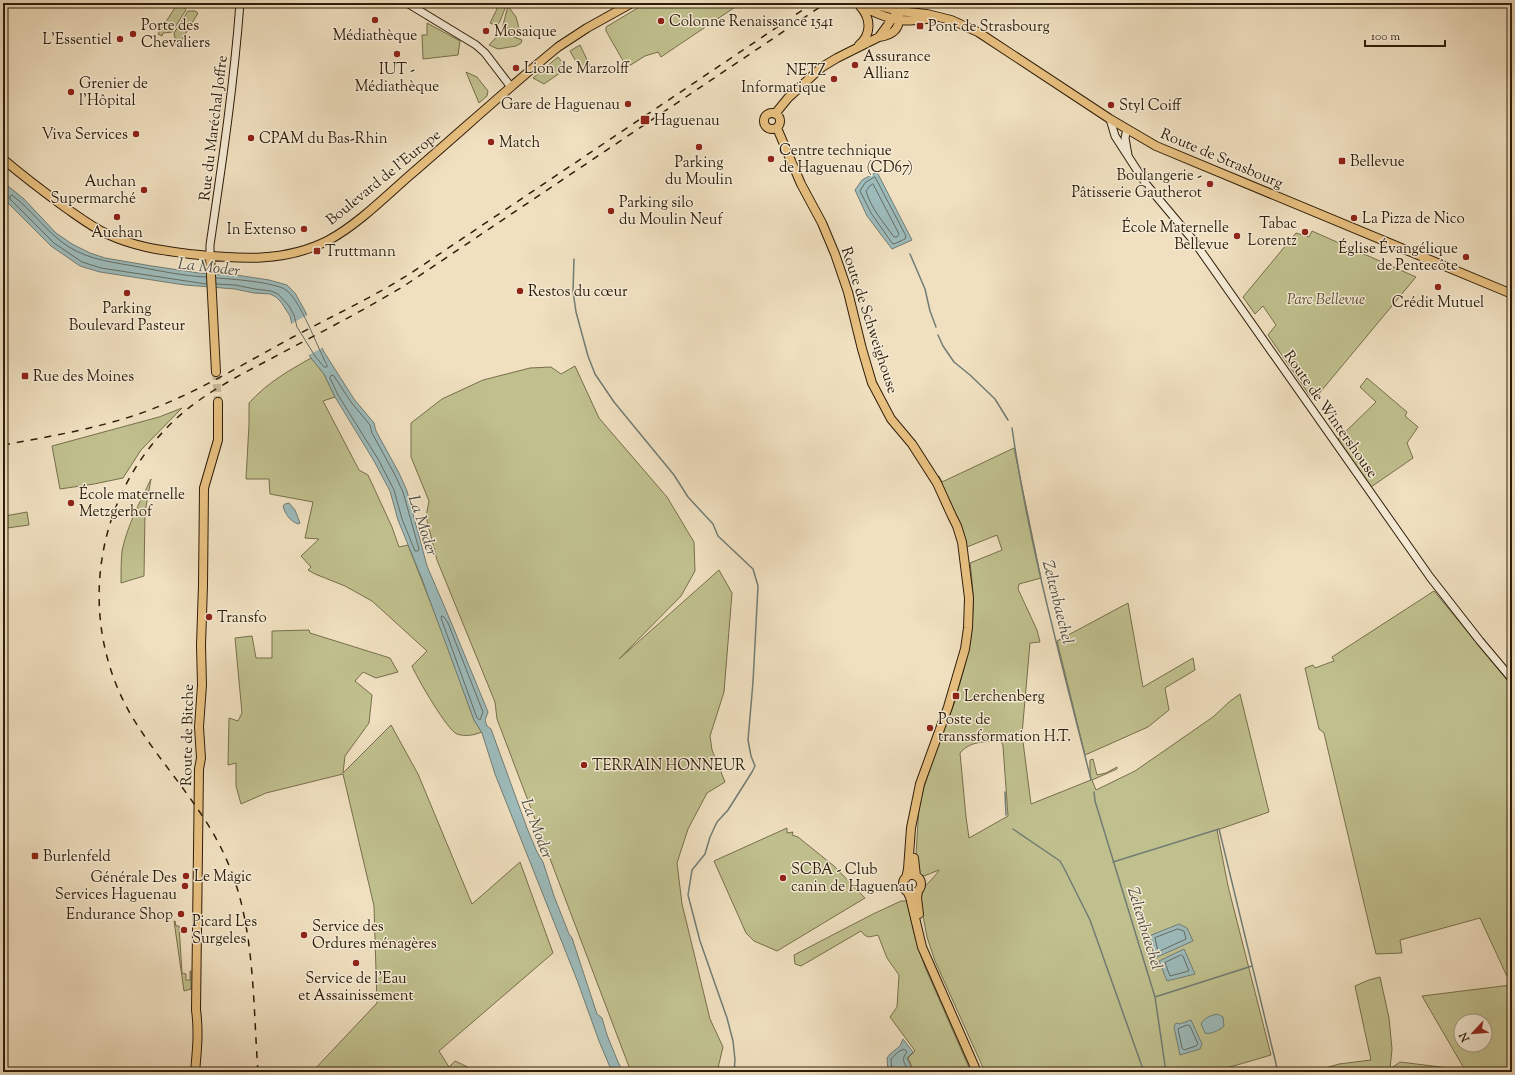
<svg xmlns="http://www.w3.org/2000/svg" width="1515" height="1075" viewBox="0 0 1515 1075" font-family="'Sorts Mill Goudy',serif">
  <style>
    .green { fill: #c0c08e; stroke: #776e4c; fill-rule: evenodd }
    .water { fill: #9dbbbb; stroke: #717c74 }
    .pier { fill: #f0e0c0 }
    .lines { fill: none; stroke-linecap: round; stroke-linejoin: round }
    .shore { stroke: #666c62; stroke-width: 1 }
    .stream { stroke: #717c74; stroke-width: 1.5 }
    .primary-tunnel { stroke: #c9b99b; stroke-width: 8; stroke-dasharray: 8 4; stroke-linecap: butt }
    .secondary-casing { stroke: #2e1d09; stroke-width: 9 }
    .primary-casing { stroke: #2e1d09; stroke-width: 10 }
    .secondary { stroke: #f5ebd6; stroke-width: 7 }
    .primary { stroke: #e8c080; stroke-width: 8 }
    .rail { stroke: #2e1d09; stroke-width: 1.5; stroke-dasharray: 7 7; stroke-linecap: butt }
    .poi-dot { fill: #8f2418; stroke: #f5ebd6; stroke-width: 1.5 }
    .labels { text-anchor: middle; stroke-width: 3; stroke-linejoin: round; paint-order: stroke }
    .poi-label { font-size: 15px; fill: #2e1d09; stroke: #f5ebd6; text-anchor: start }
    .street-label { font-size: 15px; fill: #2e1d09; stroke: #f5ebd6 }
    .park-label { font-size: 15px; font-style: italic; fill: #5a4e31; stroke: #f5ebd6 }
    .water-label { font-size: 16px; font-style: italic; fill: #4f4c3e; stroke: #f5ebd6 }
  </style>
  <rect width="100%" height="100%" fill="#f0e0c0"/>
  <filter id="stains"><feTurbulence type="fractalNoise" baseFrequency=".005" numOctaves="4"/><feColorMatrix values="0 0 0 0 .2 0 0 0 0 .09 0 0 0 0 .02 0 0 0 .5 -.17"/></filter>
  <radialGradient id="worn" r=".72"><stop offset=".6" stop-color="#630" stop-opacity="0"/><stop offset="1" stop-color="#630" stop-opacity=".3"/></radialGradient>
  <!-- green -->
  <path class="green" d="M178 3 183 4 186 10 172 32 163 33 162 36 158 34Z
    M311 3H393L396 4 312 7Z
    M495 3H500L506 6 500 21 497 26 490 23 497 9Z
    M646 3H741L661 57 658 52 645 56 629 66H626L606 31V27Z
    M508 6 516 17 521 36 502 29Z
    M188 11H195L198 13 178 46 175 44 176 42 174 33Z
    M427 23 460 41 458 55 423 59 422 35H427Z
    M501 32 522 40 521 43 516 46 498 49 489 45Z
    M580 45 590 66 582 72 570 51Z
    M558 57 567 68 544 84 533 78Z
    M466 72 477 77 488 91 487 96 479 103Z
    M1312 231 1416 277 1317 396H1310L1268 335 1276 325 1263 306 1255 314 1243 297 1296 233 1309 237Z
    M311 358 324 374 335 397 323 401 359 470 368 475 392 527 399 547 408 545 446 642 474 720 482 732C474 735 466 737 457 734 447 730 417 678 412 666L427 651 372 601 345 586 315 574 308 570 311 567 301 556 319 539 305 538 313 502 270 494 269 479H246L249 424V403C267 383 288 371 311 358Z
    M575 366 599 418 667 497 694 542 695 571 681 596 619 659 719 570 732 593 724 692 710 736 712 750 725 782 707 793 688 829 677 863 682 904 710 1019 723 1047 717 1072H631L497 719 495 702 437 560 426 517 429 501 411 457V423L442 399 483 380 530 368 551 367 561 374Z
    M1367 378 1407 412 1405 416 1418 427 1407 443 1413 458 1371 487 1338 439 1376 402 1360 387Z
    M182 408 141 450 123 478 94 484 60 489 52 446 159 417Z
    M1014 448 1041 578 1019 584 1018 589 1037 630 1040 642 1030 643 1022 734 1031 804 1091 780 1090 773V760L1093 759 1097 775 1106 773 1117 767V769L1092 780 1096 790 1135 771 1213 717 1229 702 1240 694 1269 812 1217 830 1228 886 1271 1055 1213 1072H985L935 961 927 937 919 894C925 884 934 879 939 870L924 876 919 875 916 855 919 806 924 787 939 742 958 694 957 693C972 645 977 613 970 563L1002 550 997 535 967 547 961 527 937 477 939 476 942 482ZM998 741H1001L1003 746 1008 816 969 838 966 817 960 753C970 741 984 742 998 741Z
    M151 479 145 512 144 576 121 583C121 572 121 561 122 551 127 526 140 502 151 479Z
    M27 512 29 525 7 528 5 516Z
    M1434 591 1512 686V1072H1311L1339 1064 1371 1060 1355 986 1369 980 1380 977 1389 1018 1392 1049 1390 1069 1400 1062 1465 1070 1422 996 1511 985 1480 918 1400 940 1402 953 1376 954 1324 733 1319 729 1305 668 1313 665 1315 668 1334 661 1332 657ZM1461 1021H1485V1045H1461Z
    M1128 603 1143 687 1193 658 1195 670 1165 688 1169 710 1148 727 1085 755 1057 641Z
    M309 630 310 633 390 658 398 672 376 678 363 672 355 681 372 695 369 723 345 756 343 773 391 725 418 774 472 904 520 862 553 953 439 1051 449 1067 455 1061 478 1072H312L377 1003 374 906 343 774 266 793 241 804 236 786V763L228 765 229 718 238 721 242 713 235 638 252 636 256 658H272V631Z
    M787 828V833L793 832 792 835 798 837 834 866 865 898 777 951 754 941 746 933 714 861Z
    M901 901H907L915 937 925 967 971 1072 914 1071 908 1058 915 1051 890 1017 897 1007 899 975 887 958 878 935C869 937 867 939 861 931L801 966 795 964 794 955 873 914Z
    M174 921H175L176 926H179L182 973 186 974V980H190V971H191V989L184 991Z"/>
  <!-- water -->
  <path class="water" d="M877 172 912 240 892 249 867 216 855 190 862 180Z
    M3 182 24 199 56 233 72 244 90 253 105 258 152 266 199 273 236 275 269 280 287 285 295 293 304 309 324 352 354 399 374 423 376 431 399 473 407 491 427 566 451 622 488 712 485 720 487 726 491 729 527 828 537 852 543 862 554 896 569 934 572 938 597 1014 602 1018 607 1035 618 1062 623 1072H612L599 1041 577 980 495 774 482 733 474 720 422 579 398 520 390 491 374 461 335 397 324 374 311 358 293 329 290 316 281 302 276 297 270 294 254 293 235 289 185 285 100 272 80 266 51 246 3 198Z
    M289 503 295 510 300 523 298 524C290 521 285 514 283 506L285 504Z
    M1179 924 1187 928 1193 941 1155 958 1149 936Z
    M1184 949 1195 974 1167 981 1159 961Z
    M1217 1014 1223 1017 1224 1026C1220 1030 1210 1035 1205 1033L1201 1024C1205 1017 1210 1016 1217 1014Z
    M1191 1020 1202 1044 1200 1049 1180 1055 1174 1027 1176 1023 1180 1024Z
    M903 1039 913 1052 907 1058 913 1072H888L887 1058 890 1054 900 1046Z"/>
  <!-- pier -->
  <path class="pier" d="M309 314 324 347 307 356 291 330 289 325Z"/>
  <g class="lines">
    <!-- shore -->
    <path class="shore" d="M875 177 906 236 905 239 894 244 892 243 871 213 860 191 865 183Z
      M873 184 899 234 897 237H894C883 222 871 208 866 191L869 187Z
      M206 277C184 276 161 271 139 267 114 262 92 261 69 247 47 233 33 211 12 195L10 196V199L54 243 82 262 101 268 206 284
      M216 278C231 279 275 282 286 290 300 299 317 347 327 365V367H324L315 356 297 327 294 315 289 306 278 294 271 291 255 289 235 285 216 284
      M332 375 334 376 351 402 370 425 372 433 395 475 403 492 419 549 418 551H415L402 519 394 490 378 459 338 395 330 378Z
      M442 616 444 617 448 623 483 712 480 720 477 718 441 618Z
      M1178 929 1184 931 1186 939 1160 951H1158L1155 938Z
      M1181 955 1183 956 1189 971 1170 976 1165 963Z
      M1188 1025 1190 1026 1198 1044 1196 1046 1184 1050 1182 1048 1178 1029Z
      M892 1072 891 1059 898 1052 904 1049 907 1052C900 1060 905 1063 909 1072"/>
    <!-- stream -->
    <path class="stream" d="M910 254 925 289 930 311 936 327
      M574 259 573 291 576 312 588 356 595 374 614 402 674 475 688 497 713 524 718 536 753 569 758 586 753 682 748 740 751 756 755 766 752 772 728 810 717 822 710 837 705 854 692 870 688 895 700 941 727 1018 733 1041 735 1060 734 1072
      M938 335 943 346 954 362 970 375 995 399 1008 420
      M1012 428C1029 547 1062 663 1091 780
      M1005 792 1006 815
      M1094 792 1095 801 1155 997 1166 1072
      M1013 829 1060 861 1065 870 1090 920 1144 1072
      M1113 862 1219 829 1278 1072
      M1155 997 1252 966"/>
    <!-- primary-tunnel -->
    <path class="primary-tunnel" d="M216 372 218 402"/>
    <defs>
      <path id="secondary" d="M407 3 476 45 485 53 511 87
        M1110 119 1115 136 1146 184 1193 240 1430 577 1480 641 1512 679
        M1127 129 1125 138 1128 155
        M210 256V245C222 164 234 84 240 3"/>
      <path id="primary" d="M857 3C884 19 902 24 933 18
        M869 3 898 11 927 14 951 20 978 32 1110 119 1156 146 1512 294
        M879 37C892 35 900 30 899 16
        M859 45C872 34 871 18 860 6
        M764 121a8 8 0 1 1 16 0a8 8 0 1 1-16 0Z
        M775 114 788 98 822 67 837 58 879 37 898 11
        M777 128 801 184 822 223 835 254 848 292 862 349 872 383 891 419 912 444 937 483 952 516 957 526 962 542 969 598 968 628 965 649 948 707 920 784 911 828 908 869 906 878
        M3 159C23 176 44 192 66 208 79 217 92 227 107 234 135 247 160 250 190 254 238 259 285 263 329 240 358 224 384 198 409 176 459 133 507 89 558 47L587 28 632 3
        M210 256 216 372
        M914 858 916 876
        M903 884a9 9 0 1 1 18 0a9 9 0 1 1-18 0Z
        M907 891 910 897 922 947 977 1072
        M918 891 917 898 919 914
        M195 1072C197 1051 199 1031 196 1010L199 769 201 758 199 727 202 685 201 645 203 585 204 488 218 440V402"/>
    </defs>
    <!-- secondary casing -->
    <use href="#secondary" class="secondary-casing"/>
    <!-- primary casing -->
    <use href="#primary" class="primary-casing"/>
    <!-- secondary -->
    <use href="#secondary" class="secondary"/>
    <!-- primary -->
    <use href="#primary" class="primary"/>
    <!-- rail -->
    <path class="rail" d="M3 445C52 436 101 428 147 411 198 392 245 363 293 337 336 314 380 294 420 267L813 3
      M258 1072C253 1006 255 929 230 868 208 811 162 767 131 715 73 615 96 485 185 411 213 388 246 372 278 355 321 332 365 310 407 284L826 3"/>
  </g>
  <!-- markers -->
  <g class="poi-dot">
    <circle cx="375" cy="20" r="4"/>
    <circle cx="661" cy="21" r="4"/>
    <rect x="916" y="22" width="8" height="8" rx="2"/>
    <circle cx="486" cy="31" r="4"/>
    <circle cx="133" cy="34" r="4"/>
    <circle cx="120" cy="39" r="4"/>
    <circle cx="397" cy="54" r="4"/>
    <circle cx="855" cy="65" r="4"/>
    <circle cx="516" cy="68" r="4"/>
    <circle cx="834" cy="79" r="4"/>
    <circle cx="71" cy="92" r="4"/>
    <circle cx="628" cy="104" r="4"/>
    <circle cx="1111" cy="105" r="4"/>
    <rect x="640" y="115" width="10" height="10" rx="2"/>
    <circle cx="136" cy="134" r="4"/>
    <circle cx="251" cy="138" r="4"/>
    <circle cx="491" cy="142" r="4"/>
    <circle cx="699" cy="147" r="4"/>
    <circle cx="771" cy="159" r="4"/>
    <rect x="1338" y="157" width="8" height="8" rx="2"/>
    <circle cx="1210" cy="184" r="4"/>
    <circle cx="144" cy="190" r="4"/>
    <circle cx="611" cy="211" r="4"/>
    <circle cx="117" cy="217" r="4"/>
    <circle cx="1354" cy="218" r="4"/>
    <circle cx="304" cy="229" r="4"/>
    <circle cx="1305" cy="232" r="4"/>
    <circle cx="1237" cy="236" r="4"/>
    <rect x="313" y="247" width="8" height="8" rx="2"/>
    <circle cx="1466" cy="257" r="4"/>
    <circle cx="1438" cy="287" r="4"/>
    <circle cx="520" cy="291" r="4"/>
    <circle cx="127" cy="293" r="4"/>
    <rect x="21" y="372" width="8" height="8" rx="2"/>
    <circle cx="71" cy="503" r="4"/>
    <circle cx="209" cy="617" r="4"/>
    <rect x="952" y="692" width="8" height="8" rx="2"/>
    <circle cx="930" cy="728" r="4"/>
    <circle cx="584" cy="765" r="4"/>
    <rect x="31" y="852" width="8" height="8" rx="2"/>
    <circle cx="186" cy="876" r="4"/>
    <circle cx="783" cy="878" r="4"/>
    <circle cx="185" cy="886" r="4"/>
    <circle cx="181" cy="914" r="4"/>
    <circle cx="184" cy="930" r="4"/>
    <circle cx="304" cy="935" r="4"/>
    <circle cx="356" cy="963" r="4"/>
  </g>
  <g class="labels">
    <!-- poi labels -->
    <g class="poi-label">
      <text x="669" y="26">Colonne Renaissance 1541</text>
      <text x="141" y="30">Porte des<tspan x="141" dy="17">Chevaliers</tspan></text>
      <text x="928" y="31">Pont de Strasbourg</text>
      <text x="494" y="36">Mosaique</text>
      <text x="375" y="40" text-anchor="middle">Médiathèque</text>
      <text x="112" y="44" text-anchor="end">L'Essentiel</text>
      <text x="863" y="61">Assurance<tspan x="863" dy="17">Allianz</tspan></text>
      <text x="524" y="73">Lion de Marzolff</text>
      <text x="397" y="74" text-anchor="middle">IUT -<tspan x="397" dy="17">Médiathèque</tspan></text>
      <text x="826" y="75" text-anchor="end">NETZ<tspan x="826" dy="17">Informatique</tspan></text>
      <text x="79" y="88">Grenier de<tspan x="79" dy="17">l'Hôpital</tspan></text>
      <text x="620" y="109" text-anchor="end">Gare de Haguenau</text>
      <text x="1119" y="110">Styl Coiff</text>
      <text x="654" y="125">Haguenau</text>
      <text x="128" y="139" text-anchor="end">Viva Services</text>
      <text x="259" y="143">CPAM du Bas-Rhin</text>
      <text x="499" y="147">Match</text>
      <text x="779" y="155">Centre technique<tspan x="779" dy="17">de Haguenau (CD67)</tspan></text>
      <text x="1350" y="166">Bellevue</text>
      <text x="699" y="167" text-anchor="middle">Parking<tspan x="699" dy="17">du Moulin</tspan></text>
      <text x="1202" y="180" text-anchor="end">Boulangerie -<tspan x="1202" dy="17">Pâtisserie Gautherot</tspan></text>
      <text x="136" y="186" text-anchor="end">Auchan<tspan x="136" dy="17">Supermarché</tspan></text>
      <text x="619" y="207">Parking silo<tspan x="619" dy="17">du Moulin Neuf</tspan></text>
      <text x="1362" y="223">La Pizza de Nico</text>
      <text x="1297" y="228" text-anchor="end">Tabac<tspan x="1297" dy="17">Lorentz</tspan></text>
      <text x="1229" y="232" text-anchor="end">École Maternelle<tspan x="1229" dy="17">Bellevue</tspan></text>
      <text x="296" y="234" text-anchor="end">In Extenso</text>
      <text x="117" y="237" text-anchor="middle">Auchan</text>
      <text x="1458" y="253" text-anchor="end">Église Évangélique<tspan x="1458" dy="17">de Pentecôte</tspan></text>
      <text x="325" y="256">Truttmann</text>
      <text x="528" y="296">Restos du cœur</text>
      <text x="1438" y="307" text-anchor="middle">Crédit Mutuel</text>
      <text x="127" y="313" text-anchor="middle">Parking<tspan x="127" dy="17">Boulevard Pasteur</tspan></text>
      <text x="33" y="381">Rue des Moines</text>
      <text x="79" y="499">École maternelle<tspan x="79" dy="17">Metzgerhof</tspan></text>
      <text x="217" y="622">Transfo</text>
      <text x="964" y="701">Lerchenberg</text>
      <text x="938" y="724">Poste de<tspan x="938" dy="17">transsformation H.T.</tspan></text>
      <text x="592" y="770">TERRAIN HONNEUR</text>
      <text x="43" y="861">Burlenfeld</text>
      <text x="791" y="874">SCBA - Club<tspan x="791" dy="17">canin de Haguenau</tspan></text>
      <text x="194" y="881">Le Magic</text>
      <text x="177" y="882" text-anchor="end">Générale Des<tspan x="177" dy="17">Services Haguenau</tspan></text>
      <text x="173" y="919" text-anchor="end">Endurance Shop</text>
      <text x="192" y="926">Picard Les<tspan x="192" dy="17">Surgeles</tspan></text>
      <text x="312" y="931">Service des<tspan x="312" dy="17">Ordures ménagères</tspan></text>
      <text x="356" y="983" text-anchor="middle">Service de l'Eau<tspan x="356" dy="17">et Assainissement</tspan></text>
    </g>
    <!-- street labels -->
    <g class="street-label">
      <text transform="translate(213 128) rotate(-83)" y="5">Rue du Maréchal Joffre</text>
      <text transform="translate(1222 158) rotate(23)" y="5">Route de Strasbourg</text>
      <text transform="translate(383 177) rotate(-39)" y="5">Boulevard de l'Europe</text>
      <text transform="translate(870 320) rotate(72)" y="5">Route de Schweighouse</text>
      <text transform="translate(1331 414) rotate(55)" y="5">Route de Wintershouse</text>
      <text transform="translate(187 735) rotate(-89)" y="5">Route de Bitche</text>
    </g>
    <!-- park labels -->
    <g class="park-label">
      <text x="1326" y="304">Parc Bellevue</text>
    </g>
    <!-- water labels -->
    <g class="water-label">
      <text transform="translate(209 266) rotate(7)" y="6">La Moder</text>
      <text transform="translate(424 525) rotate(72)" y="6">La Moder</text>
      <text transform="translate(1059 602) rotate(76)" y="6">Zeltenbaechel</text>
      <text transform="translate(538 828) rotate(69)" y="6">La Moder</text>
      <text transform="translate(1146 928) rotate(73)" y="6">Zeltenbaechel</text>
    </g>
  </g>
  <!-- margin -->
  <rect width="1515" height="1075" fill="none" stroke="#f0e0c0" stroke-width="16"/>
  <rect x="4" y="4" width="1507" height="1067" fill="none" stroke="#2e1d09" stroke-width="2"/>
  <rect x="8" y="8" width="1499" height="1059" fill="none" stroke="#2e1d09"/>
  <!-- north arrow -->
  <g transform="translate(1473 1033) rotate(244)"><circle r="19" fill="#f5ebd6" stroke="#a59984"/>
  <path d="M0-3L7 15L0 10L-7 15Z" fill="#8f2418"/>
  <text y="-6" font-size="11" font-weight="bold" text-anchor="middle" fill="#2e1d09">N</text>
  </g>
  <!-- scale -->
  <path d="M1365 40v6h80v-6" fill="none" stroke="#2e1d09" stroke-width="2"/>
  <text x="1371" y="40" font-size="12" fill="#2e1d09" stroke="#f5ebd6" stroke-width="3" paint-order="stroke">100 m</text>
  <rect width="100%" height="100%" filter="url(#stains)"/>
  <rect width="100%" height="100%" fill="url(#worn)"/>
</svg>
